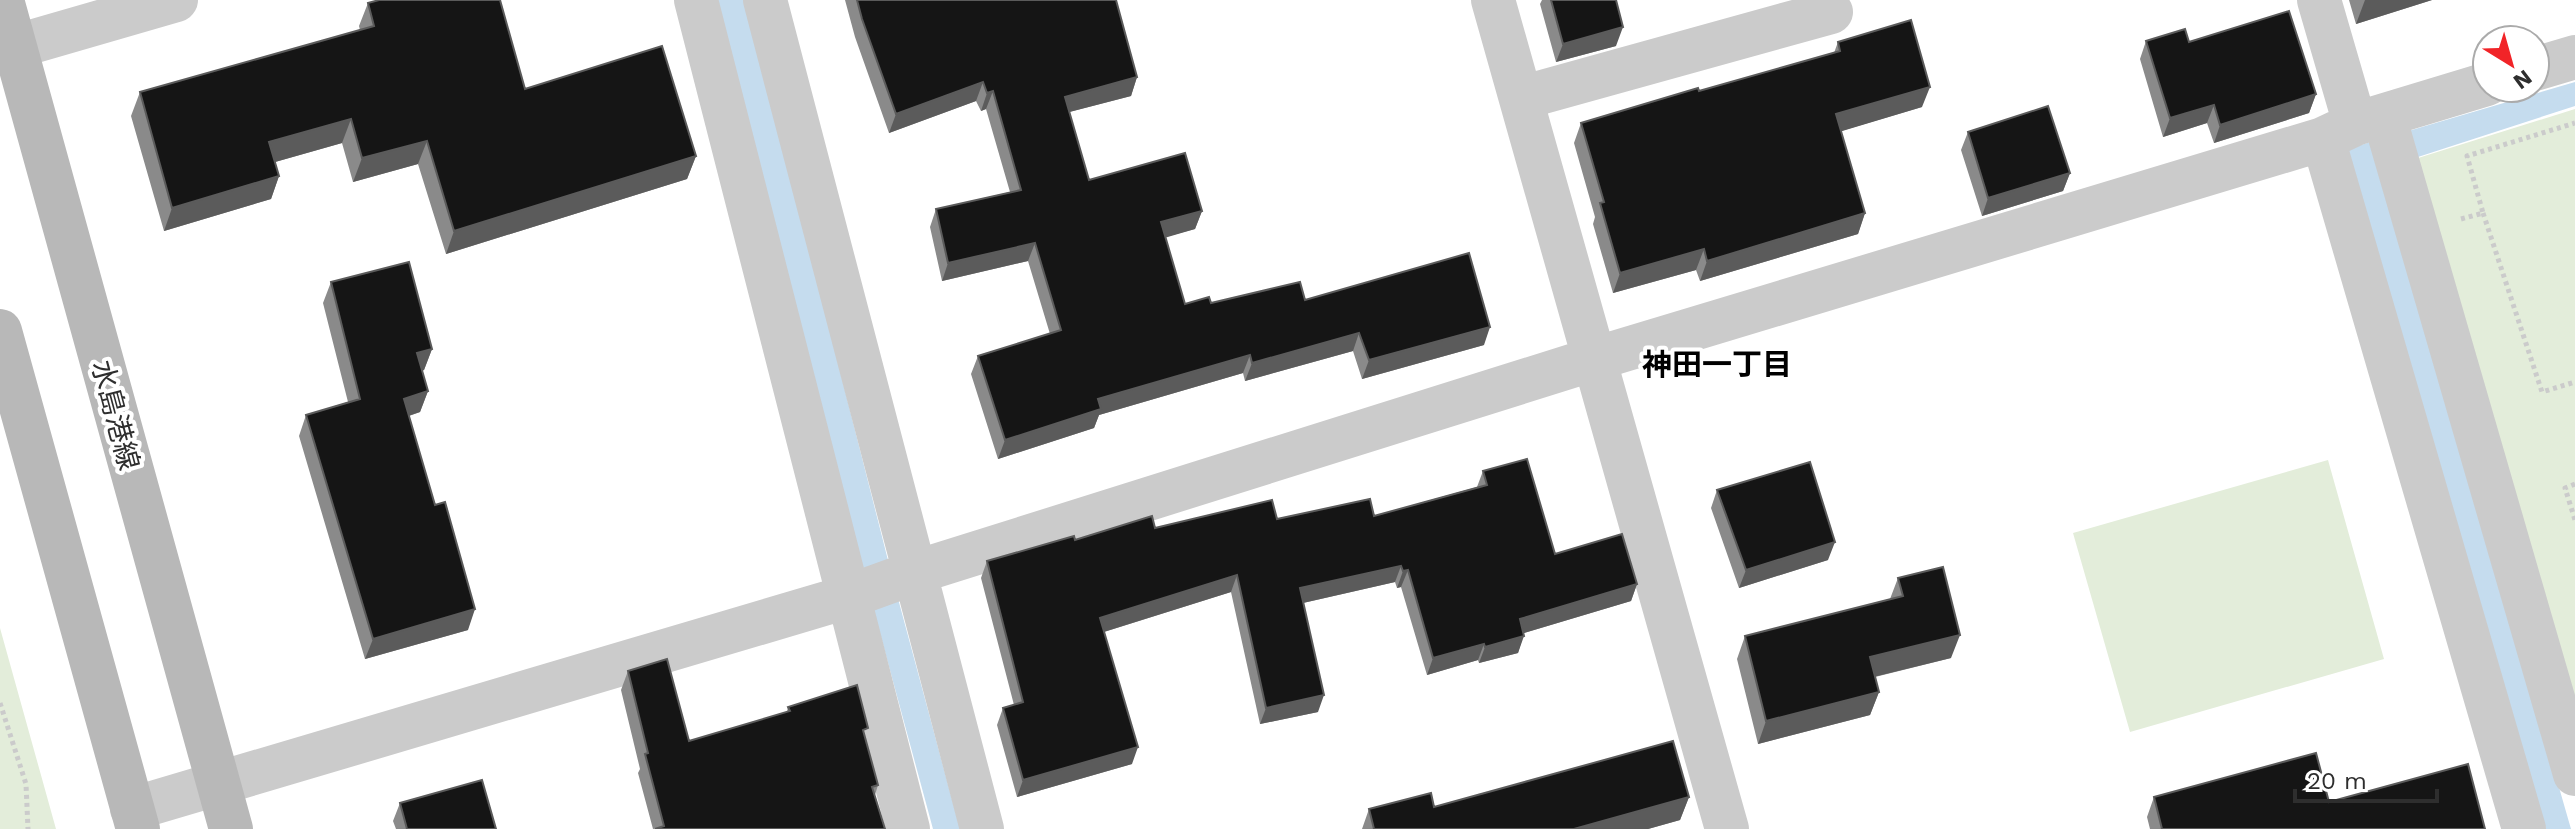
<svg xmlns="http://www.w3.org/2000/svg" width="2575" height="829" viewBox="0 0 2575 829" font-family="'Work Sans','Noto Sans JP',sans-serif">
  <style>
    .green { fill: #e3edda }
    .water { fill: #c5dcee }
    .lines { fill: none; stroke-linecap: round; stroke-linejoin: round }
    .path { stroke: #cbcbcb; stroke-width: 5; stroke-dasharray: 4 4; stroke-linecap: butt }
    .minor { stroke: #cbcbcb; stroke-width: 44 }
    .secondary { stroke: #b8b8b8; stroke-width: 44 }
    .wall { fill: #8a8a8a }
    .shaded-wall { fill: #5b5b5b }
    .building { fill: #151515; stroke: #5b5b5b; stroke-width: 2 }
    .labels { text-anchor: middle; stroke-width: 8; stroke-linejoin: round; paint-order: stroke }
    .street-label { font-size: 28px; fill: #2e2e2e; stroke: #fff }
    .neighbourhood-label { font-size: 30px; font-weight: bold; fill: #000; stroke: #fff }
  </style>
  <rect width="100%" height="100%" fill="#fff"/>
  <!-- green -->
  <path class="green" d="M2575 109V705L2418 158Z
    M2328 460 2384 659 2130 732 2073 533Z
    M0 628 56 829H0Z"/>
  <!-- water -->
  <path class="water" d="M718 0H746L893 580 960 829H933L868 589Z
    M2575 82V106L2381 169 2571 829H2546L2347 149Z"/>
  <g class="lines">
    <!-- path -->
    <path class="path" d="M2483 213 2542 392 2575 382
      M2461 219 2483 213 2467 156 2575 123
      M2575 484 2565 488 2575 520
      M0 703 26 784 28 829"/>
    <!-- minor -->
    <path class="minor" d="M696 0 908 829
      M765 0 982 829
      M1493 0 1727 829
      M2319 0 2355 124
      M0 51 176 0
      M2535 69 2575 57
      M1521 98 1831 12
      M2384 116 2575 774
      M2323 139 2524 829
      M132 809 847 597 916 572 1594 359 2323 139 2355 124 2487 84"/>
    <!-- secondary -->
    <path class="secondary" d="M2 0 231 829
      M0 331 138 829"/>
  </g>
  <!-- wall -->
  <path class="wall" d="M845 0H1116L1137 77 1131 96 1069 112 1089 180 1202 211 1195 229 1165 237 1185 304 1305 300 1484 345 1362 379 1353 351 1245 381 1243 373 1099 415 1094 428 998 459 971 374 978 356 1050 334 1028 261 942 281 930 227 936 209 1010 192 986 109 981 111 976 101 889 133 855 37Z
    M1542 0H1616V46L1556 62 1540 4Z
    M2349 0H2432L2356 24Z
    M368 3 525 89 696 156 687 179 446 254 418 164 353 182 342 143 275 162 279 176 271 199 164 231 131 116 140 92 360 30 359 26Z
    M2146 41 2189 42 2316 94 2309 113 2214 143 2207 123 2163 137 2140 59Z
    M1838 42 1922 107 1841 131 1865 213 1858 234 1700 281 1696 270 1613 293 1593 224 1595 217 1574 143 1581 123 1699 91 1834 53Z
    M1968 132 2070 173 2063 191 1982 216 1961 150Z
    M331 282 432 349 424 370 422 371 428 391 420 412 409 416 468 630 365 659 299 436 306 415 348 402 323 303Z
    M1483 471 1555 554 1637 584 1631 601 1524 633 1518 653 1479 663 1478 660 1427 675 1401 587 1397 588 1395 582 1303 603 1318 712 1260 724 1231 592 1104 632 1132 764 1017 797 997 725 1003 708 1014 705 981 578 987 561 1075 540 1155 528 1277 519 1374 516 1477 487Z
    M1717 490 1828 560 1739 588 1711 508Z
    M1898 578 1951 658 1875 677 1879 692 1870 715 1758 744 1737 659 1745 636 1890 599Z
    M628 671 689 741 787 712 788 707 865 737 878 785 875 795 653 829 638 773 640 769 621 690Z
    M1689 797 1680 820 1648 829H1362L1369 809Z
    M2154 797 2329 802 2485 829H2150L2147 817Z
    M400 803 496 829H396L393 821Z"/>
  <!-- shaded-wall -->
  <path class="shaded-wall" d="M2365 0H2432L2356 24Z
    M1623 27 1616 46 1556 62 1563 44Z
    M1137 77 1131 96 1058 115 1065 97Z
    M983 82 976 101 889 133 896 114Z
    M1930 87 1922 107 1829 135 1836 114Z
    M993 91 986 109 981 111 987 93Z
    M2316 94 2309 113 2214 143 2220 125Z
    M2214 105 2207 123 2163 137 2170 118Z
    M351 119 342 143 261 166 269 142Z
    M427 141 418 164 353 182 362 158Z
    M696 156 687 179 446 254 454 231Z
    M2070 173 2063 191 1982 216 1988 198Z
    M279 176 271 199 164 231 172 208Z
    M1202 211 1195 229 1154 241 1161 222Z
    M1865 213 1858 234 1700 281 1707 261Z
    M1035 243 1028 261 942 281 948 263Z
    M1704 249 1696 270 1613 293 1620 273Z
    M1490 327 1484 345 1362 379 1369 360Z
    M1359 333 1353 351 1245 381 1252 363Z
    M432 349 424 370 409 374 417 353Z
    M1250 355 1243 373 1099 415 1094 428 998 459 1005 440 1098 399Z
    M428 391 420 412 396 420 404 399Z
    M1835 542 1828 560 1739 588 1746 570Z
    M1401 566 1395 582 1294 605 1300 588Z
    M1408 570 1401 587 1397 588 1403 571Z
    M1237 575 1231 592 1094 635 1100 618Z
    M1637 584 1631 601 1514 636 1520 619Z
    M475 609 468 630 365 659 373 639Z
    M1960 635 1951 658 1861 680 1870 657Z
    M1524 636 1518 653 1479 663 1485 647Z
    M1484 644 1478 660 1427 675 1433 658Z
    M1879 692 1870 715 1758 744 1766 721Z
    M1324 695 1318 712 1260 724 1266 708Z
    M1138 747 1132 764 1017 797 1023 780Z
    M1689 797 1680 820 1648 829H1574Z"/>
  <!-- building -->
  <path class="building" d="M379 0H500L525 89 662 46 696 156 454 231 427 141 362 158 351 119 269 142 279 176 172 208 140 92 374 26 368 3Z
    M857 0H1116L1137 77 1065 97 1089 180 1185 153 1202 211 1161 222 1185 304 1209 297 1211 303 1300 282 1305 300 1469 253 1490 327 1369 360 1359 333 1252 363 1250 355 1098 399 1101 409 1005 440 978 356 1061 330 1035 243 948 263 936 209 1021 190 993 91 987 93 983 82 896 114 862 19Z
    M1551 0H1616L1623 27 1563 44Z
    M2289 11 2316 94 2220 125 2214 105 2170 118 2146 41 2185 29 2189 42Z
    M1911 20 1930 87 1836 114 1865 213 1707 261 1704 249 1620 273 1600 203 1604 202 1581 123 1698 88 1699 91 1840 51 1838 42Z
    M2048 106 2070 173 1988 198 1968 132Z
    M409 262 432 349 417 353 428 391 404 399 435 505 445 502 475 609 373 639 306 415 360 399 331 282Z
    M1527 459 1555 554 1622 534 1637 584 1520 619 1524 636 1485 647 1484 644 1433 658 1408 570 1403 571 1401 566 1300 588 1324 695 1266 708 1237 575 1100 618 1138 747 1023 780 1003 708 1023 702 987 561 1074 536 1075 540 1152 516 1155 528 1272 500 1277 519 1370 499 1374 516 1487 485 1483 471Z
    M1810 462 1835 542 1746 570 1717 490Z
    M1943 567 1960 635 1870 657 1879 692 1766 721 1745 636 1903 596 1898 578Z
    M667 659 689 741 790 711 788 707 857 685 868 728 863 730 878 785 872 787 885 829H655L664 826 645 754 648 753 628 671Z
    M1673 741 1689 797 1574 829H1374L1369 809 1431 793 1434 807Z
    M2316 753 2329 802 2468 764 2485 829H2162L2154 797Z
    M482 780 496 829H407L400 803Z"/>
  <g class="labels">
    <!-- street labels -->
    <g class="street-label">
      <text transform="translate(116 415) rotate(75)" y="10">水島港線</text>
    </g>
    <!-- neighbourhood labels -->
    <g class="neighbourhood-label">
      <text x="1717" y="375">神田一丁目</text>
    </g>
  </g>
  <!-- north arrow -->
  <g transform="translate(2511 64) rotate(143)"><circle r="38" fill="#ffffff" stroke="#ababab" stroke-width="2"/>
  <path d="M0-6L14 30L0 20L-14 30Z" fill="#f12428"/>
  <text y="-12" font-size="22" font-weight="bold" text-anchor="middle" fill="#2e2e2e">N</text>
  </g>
  <!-- scale -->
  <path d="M2295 789v12h142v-12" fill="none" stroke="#2e2e2e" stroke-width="4"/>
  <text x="2307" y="789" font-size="24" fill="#2e2e2e" stroke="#ffffff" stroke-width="6" paint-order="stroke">20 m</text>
</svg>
